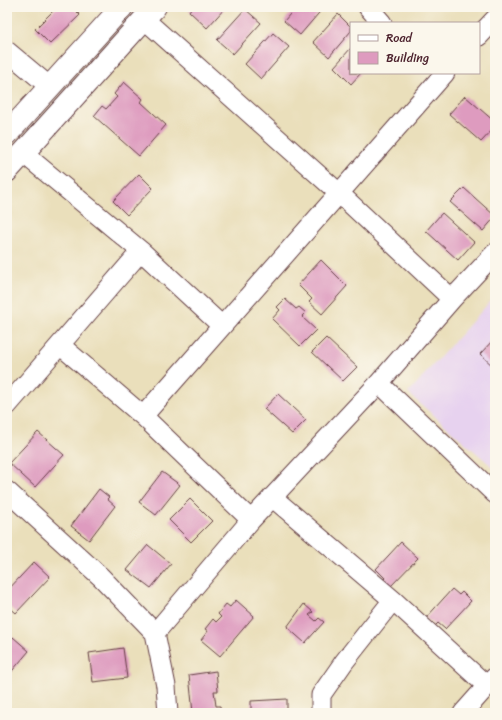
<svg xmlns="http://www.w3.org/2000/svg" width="502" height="720" viewBox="0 0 502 720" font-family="Sriracha,sans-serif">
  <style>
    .built { fill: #e7d2ef }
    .building { fill: #de9bbf }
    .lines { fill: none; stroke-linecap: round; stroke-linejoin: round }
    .minor-casing { stroke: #623c41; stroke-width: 21 }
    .tertiary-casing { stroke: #623c41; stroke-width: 24 }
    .minor { stroke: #fff; stroke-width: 19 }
    .tertiary { stroke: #fff; stroke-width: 22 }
  </style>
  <rect width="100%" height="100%" fill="#fbf7ec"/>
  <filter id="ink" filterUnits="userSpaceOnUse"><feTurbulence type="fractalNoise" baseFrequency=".025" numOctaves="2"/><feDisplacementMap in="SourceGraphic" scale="8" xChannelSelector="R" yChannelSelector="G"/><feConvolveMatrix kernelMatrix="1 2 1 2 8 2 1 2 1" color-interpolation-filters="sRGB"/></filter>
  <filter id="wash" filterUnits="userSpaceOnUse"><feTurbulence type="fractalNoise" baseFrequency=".012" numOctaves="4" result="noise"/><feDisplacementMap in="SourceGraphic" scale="16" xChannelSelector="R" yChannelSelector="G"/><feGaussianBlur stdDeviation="0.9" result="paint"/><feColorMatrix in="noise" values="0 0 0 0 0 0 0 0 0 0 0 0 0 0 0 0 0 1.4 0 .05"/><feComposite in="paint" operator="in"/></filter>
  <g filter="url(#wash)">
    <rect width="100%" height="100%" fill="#eadfbb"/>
    <!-- built -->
    <path class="built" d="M495 296V469L408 393Z"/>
    <g id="blocks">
      <!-- building -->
      <path class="building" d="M57 7H72L80 15 50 44 35 29Z
        M192 7H226L207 28 189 11Z
        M296 7H324L300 35 284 21Z
        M245 9 261 23 233 54 217 40Z
        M338 14 351 27V31L329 57 313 42Z
        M273 33 289 47 261 79 245 64Z
        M351 48V73H361L351 84 334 67Z
        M124 82 143 99 141 102 166 125 139 156 94 116 102 106 106 109 117 97 114 94Z
        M465 96 495 122V127L481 142 449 114Z
        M139 174 153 188 127 215 113 201Z
        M464 188 495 216V217L483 231 450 202Z
        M442 213 474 242 458 260 426 231Z
        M321 260 347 286 322 314 309 302 312 299 298 285Z
        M285 299 296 309 299 307 306 313 302 317 316 330 300 346 272 319 280 310 277 307Z
        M326 338 357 367 343 381 312 352Z
        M495 338V368L480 354Z
        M278 394 306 420 292 434 264 409Z
        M38 432 64 455 35 487 9 463Z
        M162 472 180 485 156 515 139 502Z
        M99 489 109 497 107 499 115 506 89 540 71 526Z
        M190 499 212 521 191 542 169 520Z
        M401 542 418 558 389 588 382 581 385 578 376 569Z
        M148 545 171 564 151 588 127 570Z
        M34 562 50 577 16 613 7 605V591Z
        M452 589 459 595 462 592 471 601 445 629 438 623 435 626 426 618Z
        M236 600 254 616 220 656 201 640 208 631 205 629 213 619 216 622 221 617 218 614 226 604 230 607Z
        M304 604 313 612 309 615 316 621 319 618 324 622 305 643 287 627Z
        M13 637 29 651 7 677V644Z
        M123 648 127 678 93 682 89 653Z
        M216 671 218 691H214L216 706H220L221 713H193L189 675Z
        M287 699V712L291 711V713H255V711L251 712V701Z"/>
    </g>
  </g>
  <g filter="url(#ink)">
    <use href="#blocks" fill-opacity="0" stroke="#623c41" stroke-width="1"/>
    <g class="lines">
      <defs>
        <path id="minor" d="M368 7 382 23
          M144 19 340 194 452 299
          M479 36 495 19
          M7 51 50 87
          M23 153 141 251 222 326
          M60 345 143 416
          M379 383 495 494
          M7 406 141 251
          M7 491 101 577 155 633 166 686 168 713
          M272 497 393 600 487 686
          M251 520 143 416 445 73
          M155 633 251 520 379 383 452 299 495 253
          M321 713V695L344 662 393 600
          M463 713 495 677"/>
        <path id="tertiary" d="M7 134 122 7
          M7 171 155 7"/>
      </defs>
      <!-- minor casing -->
      <use href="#minor" class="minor-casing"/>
      <!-- tertiary casing -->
      <use href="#tertiary" class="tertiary-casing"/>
      <!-- minor -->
      <use href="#minor" class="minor"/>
      <!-- tertiary -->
      <use href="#tertiary" class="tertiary"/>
    </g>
  </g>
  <!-- margin -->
  <rect width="502" height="720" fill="none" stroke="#fbf7ec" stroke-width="24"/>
  <!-- legend -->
  <rect x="350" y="22" width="130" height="52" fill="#fbf7ec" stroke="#b4a19f"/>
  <rect x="358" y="35" width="20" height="6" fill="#ffffff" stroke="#b4a19f"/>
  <text x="386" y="42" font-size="12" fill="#4a1f2b">Road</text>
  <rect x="358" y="52" width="20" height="12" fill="#de9bbf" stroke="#b4a19f"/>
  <text x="386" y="62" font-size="12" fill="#4a1f2b">Building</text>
</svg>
